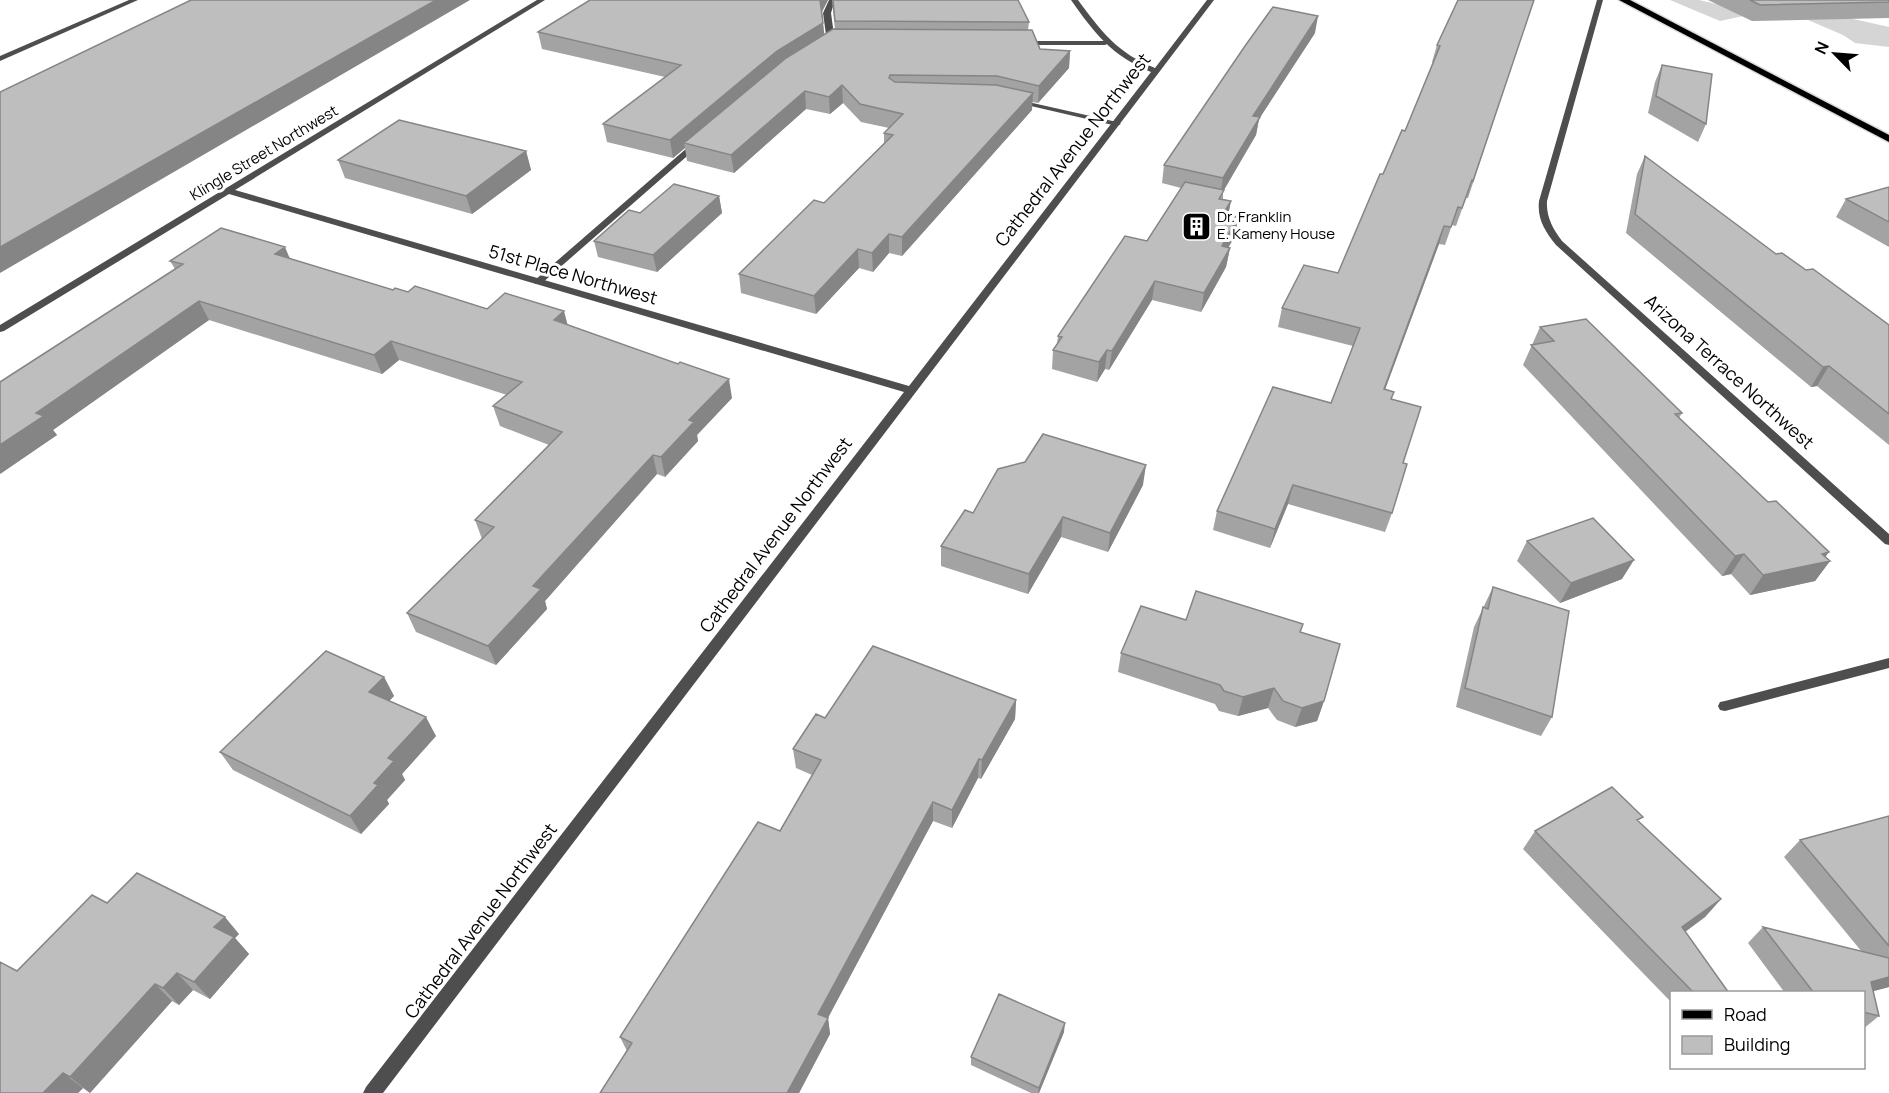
<svg xmlns="http://www.w3.org/2000/svg" width="1889" height="1093" viewBox="0 0 1889 1093" font-family="Manrope,sans-serif">
  <style>
    .green { fill: #d5d5d5 }
    .lines { fill: none; stroke-linecap: round; stroke-linejoin: round }
    .primary-casing { stroke: #dbdbdb; stroke-width: 3 }
    .lane { fill: #4e4e4e; fill-rule: evenodd }
    .street { fill: #4e4e4e; fill-rule: evenodd }
    .primary { fill: #000; fill-rule: evenodd }
    .wall { fill: #a3a3a3 }
    .shaded-wall { fill: #858585 }
    .building { fill: #bebebe; stroke: #858585; stroke-width: 1.5 }
    .labels { text-anchor: middle; stroke-width: 6; stroke-linejoin: round; paint-order: stroke }
    .far-street-label { font-size: 15px; fill: #000; stroke: #fff }
    .far-poi-label { font-size: 15px; fill: #000; stroke: #fff; text-anchor: start }
    .street-label { font-size: 18px; fill: #000; stroke: #fff }
  </style>
  <rect width="100%" height="100%" fill="#fff"/>
  <!-- green -->
  <path class="green" d="M1670 0H1699L1725 6 1763 0H1811L1849 18 1889 27V47L1855 43 1843 35 1780 8 1720 21Z"/>
  <g class="lines">
    <defs>
      <path id="primary" d="M1619 0H1630L1889 135V142Z"/>
    </defs>
    <!-- primary casing -->
    <use href="#primary" class="primary-casing"/>
    <!-- lane -->
    <path class="lane" d="M829 0H835L831 13 835 42 831 44 827 42 823 13Z
      M1020 41H1105L1109 43 1105 45H1023L1019 43Z
      M1015 99 1117 122 1121 124 1117 126 1018 103 1014 101Z
      M695 141 702 143 541 284H535V280Z"/>
    <!-- street -->
    <path class="street" d="M129 0H138L0 61V56Z
      M537 0H545L235 190 909 386 1151 72C1112 56 1095 34 1071 0H1078C1101 31 1117 53 1155 68L1207 0H1214L383 1093H363L366 1087 904 392 229 194 4 331 0 332V325Z
      M1597 0H1603L1547 201C1546 217 1553 229 1562 241L1889 534V545L1885 544 1556 245C1545 231 1537 219 1539 201Z
      M1889 658V668L1725 711 1720 710 1718 706 1720 702 1725 701Z"/>
    <!-- primary -->
    <use href="#primary" class="primary"/>
  </g>
  <!-- wall -->
  <path class="wall" d="M590 0H828L822 12 824 35 835 30 832 0 1029 22 1028 30 1040 49 1070 51 1069 68 1038 103 1032 102V110L902 256 889 253 873 272 859 268 816 314 741 293 739 274 824 203 884 143V133L889 128 861 122 843 103 830 114 806 109 734 173 687 161 685 148 673 158 607 142 603 124 665 77 542 49 538 32Z
    M1534 0 1468 198H1466L1456 226 1452 225 1445 245 1439 244 1385 390 1391 399 1403 463 1392 513 1385 532 1288 504 1270 548 1213 530 1217 511 1331 403 1353 346 1278 327 1282 308 1338 273 1383 174 1405 131 1433 62H1432L1437 45Z
    M1708 0H1889V18L1752 21Z
    M1315 33 1259 119 1256 135 1223 190V199L1231 201 1228 215 1238 217 1235 236 1228 248H1230L1226 267 1201 312 1152 300 1109 370 1105 369 1097 382 1052 369 1053 350 1057 344 1058 336 1147 241 1181 188 1162 183 1164 165Z
    M1662 65 1706 124 1698 142 1648 113 1655 82Z
    M526 151 531 170 472 214 345 178 338 160Z
    M1645 156 1776 254 1806 270 1889 325V445L1817 386 1811 387 1626 233 1637 174Z
    M1889 187V247L1836 217 1846 199Z
    M719 196 722 213 657 272 598 257 594 241 640 213Z
    M290 259 393 290 408 292 568 325 732 398 697 435 698 441 665 477 657 474 545 601 547 609 496 665 416 632 407 613 482 539 475 520 549 445 500 426 493 406 507 395 399 360 382 374 209 320 53 430 57 435 0 474 175 269 170 261Z
    M1540 327 1682 413 1679 418 1830 561 1815 581 1750 595 1731 574 1722 576 1523 365Z
    M1143 485 1108 552 1061 537 1028 594 941 566V546L973 513Z
    M1527 541 1622 579 1560 603 1517 561Z
    M1493 587 1552 717 1541 736 1456 707 1474 627Z
    M1186 620 1300 632 1324 701 1317 721 1295 727 1277 720 1268 708 1238 716 1219 711 1215 704 1118 672 1121 653Z
    M384 677 394 696 389 701 436 736 402 774 405 780 387 800 389 804 361 834 233 770 220 752Z
    M1016 700 1015 719 981 779 978 778 952 828 933 821 828 1018 830 1034 799 1093H600L627 1051 620 1037 780 831 812 775 796 768 793 749 825 718Z
    M1889 816V987L1873 991 1879 1016 1863 1029V993H1785L1748 943 1763 927 1862 952 1784 857 1800 840Z
    M1639 822 1721 899 1705 917 1685 932 1729 993H1671V1002L1523 849 1535 831Z
    M107 903 239 934 235 938 249 954 210 999 193 990 179 1005 172 1001 90 1093 83 1088 78 1093H0L17 971Z
    M1064 1032 1039 1093H1031L971 1065V1057Z"/>
  <!-- shaded-wall -->
  <path class="shaded-wall" d="M436 0H470L0 273V247Z
    M820 0H828L821 13Z
    M1318 16 1315 33 1259 119 1256 135 1220 197 1223 178 1253 116Z
    M823 23 825 40 684 143 685 148 673 158 670 140 777 51Z
    M1070 51 1069 68 1038 103 1039 86Z
    M842 85 843 103 830 114 829 97Z
    M805 91 806 109 734 173 731 155Z
    M1033 93 1032 110 902 256V237Z
    M526 151 531 170 472 214 466 196Z
    M719 196 722 213 657 272 653 255Z
    M1231 201 1227 220 1223 214Z
    M1238 217 1235 236 1218 265 1222 246Z
    M1444 226 1439 244 1378 408 1384 389Z
    M889 234V253L873 272 872 253Z
    M285 247 293 266 275 254Z
    M1230 248 1226 267 1201 312 1204 293Z
    M858 249 859 268 816 314 814 296Z
    M1155 281 1152 300 1109 370 1112 351Z
    M199 301 209 320 53 430 57 435 0 474V445L36 413Z
    M564 311 569 330 554 320Z
    M391 341 399 360 382 374 374 355Z
    M1107 350 1105 369 1097 382 1099 362Z
    M1829 366 1817 386 1811 387 1823 367Z
    M729 379 732 398 697 435 698 441 665 477 661 457 689 420Z
    M653 455 657 474 545 601 547 609 496 665 488 646 533 586Z
    M1146 465 1143 485 1108 552 1110 533Z
    M1293 485 1288 504 1270 548 1275 529Z
    M1063 517 1061 537 1028 594 1029 574Z
    M1829 552 1821 563 1830 561 1815 581 1750 595 1763 575 1822 554Z
    M1744 554 1731 574 1722 576 1735 556Z
    M1634 560 1622 579 1560 603 1571 583Z
    M384 677 394 696 379 711 369 692Z
    M1274 688 1268 708 1238 716 1243 697Z
    M1016 700 1015 719 981 779 982 760Z
    M1324 701 1317 721 1295 727 1302 708Z
    M426 717 436 736 402 774 405 780 387 800 389 804 361 834 350 816 374 783 388 758Z
    M979 759 978 778 952 828V810Z
    M933 802V821L824 1025 828 1018 830 1034 799 1093H787L818 1014Z
    M1721 899 1705 917 1667 945 1682 927Z
    M225 917 239 934 235 938 249 954 210 999 194 982 214 927Z
    M177 973 193 990 179 1005 163 988Z
    M1889 977V987L1863 994 1871 982Z
    M155 984 172 1001 90 1093 70 1077Z
    M1065 1023 1064 1032 1039 1093H1038L1039 1088Z
    M63 1073 83 1088 78 1093H43Z"/>
  <!-- building -->
  <path class="building" d="M191 0H436L0 247V92Z
    M590 0H820L823 23 777 51 670 140 603 124 681 65 538 32Z
    M833 0H1018L1029 22 835 21Z
    M1458 0H1534L1473 181 1472 180 1462 208 1458 207 1451 227 1444 226 1384 389 1394 392 1391 399 1421 407 1403 463 1407 464 1392 513 1293 485 1275 529 1217 511 1273 387 1331 403 1360 328 1282 308 1304 265 1338 273 1380 174H1383L1402 130 1405 131 1440 46 1437 45Z
    M1750 0H1889V2L1760 5Z
    M1273 7 1318 16 1253 116 1260 117 1223 178 1164 165 1245 46Z
    M833 29 1032 30 1040 49 1070 51 1039 86 997 76 890 75 889 78 895 82 996 85 1033 93 902 237 889 234 872 253 858 249 814 296 739 274 814 200 824 203 893 135 884 133 903 114 860 104 842 85 829 97 805 91 731 155 684 143 786 58Z
    M1662 65 1712 74 1706 124 1656 96Z
    M399 120 526 151 466 196 338 160Z
    M1645 156 1776 254 1782 253 1806 270 1813 269 1889 325V414L1829 366 1823 367 1635 214Z
    M1185 182 1224 190 1219 199 1231 201 1223 214 1238 217 1222 246 1230 248 1204 293 1155 281 1112 351 1107 350 1099 362 1053 350 1062 337 1058 336 1125 236 1147 241Z
    M674 184 719 196 653 255 594 241 629 210 640 213Z
    M1889 187V222L1846 199Z
    M221 228 285 247 275 254 393 290 395 288 408 292 415 286 487 309 505 293 564 311 554 320 678 364 680 362 729 379 689 420 694 422 661 457 653 455 533 586 541 589 488 646 407 613 494 527 475 520 562 432 493 406 522 382 391 341 374 355 199 301 36 413 44 416 0 445V382L183 264 170 261Z
    M1586 319 1682 413 1675 414 1768 502 1776 501 1829 552 1822 554 1830 561 1763 575 1744 554 1735 556 1531 345 1554 341 1540 327Z
    M1043 434 1146 465 1110 533 1063 517 1029 574 941 546 965 510 973 513 998 469 1025 462Z
    M1593 518 1634 560 1571 583 1527 541Z
    M1493 587 1569 611 1552 717 1465 688 1483 607 1488 609Z
    M1196 591 1303 624 1300 632 1340 644 1324 701 1302 708 1283 701 1274 688 1243 697 1224 691 1220 685 1121 653 1141 606 1186 620Z
    M873 646 1016 700 982 760 979 759 952 810 933 802 818 1014 828 1018 787 1093H600L632 1043 620 1037 758 822 780 831 821 760 793 749 816 714 825 718Z
    M326 651 384 677 369 692 426 717 388 758 394 761 374 783 378 785 350 816 220 752Z
    M1612 787 1643 817 1637 820 1721 899 1682 927 1729 993H1694L1535 831Z
    M1889 816V946L1800 840Z
    M137 873 225 917 214 927 234 937 194 982 177 973 163 988 155 984 70 1077 63 1073 43 1093H0V962L17 971 92 895 107 903Z
    M1763 927 1889 958V977L1871 982 1879 1016 1863 1012V993H1814Z
    M999 994 1065 1023 1039 1088 971 1057Z"/>
  <!-- icons -->
  <defs>
    <symbol id="building-square" viewBox="-11 -11 22 22"><rect x="-9" y="-9" width="18" height="18" rx="4" fill="#000" stroke="#fff"/><path d="M-4-6H4V6H1V3H-1V6H-4ZM-2.5-4.3h1.7v1.8h-1.7ZM.8-4.3h1.7v1.8H.8ZM-2.5-1h1.7V.8h-1.7ZM.8-1h1.7V.8H.8Z" fill="#fff"/></symbol>
  </defs>
  <g fill-rule="evenodd">
    <use href="#building-square" x="1180" y="210" width="33" height="33"/>
  </g>
  <g class="labels">
    <!-- far-street labels -->
    <g class="far-street-label">
      <text transform="translate(264 153) rotate(-31)" y="5">Klingle Street Northwest</text>
    </g>
    <!-- far-poi labels -->
    <g class="far-poi-label">
      <text x="1217" y="222">Dr. Franklin<tspan x="1217" dy="17">E. Kameny House</tspan></text>
    </g>
    <!-- street labels -->
    <g class="street-label">
      <text transform="translate(1073 150) rotate(-52)" y="6">Cathedral Avenue Northwest</text>
      <text transform="translate(573 275) rotate(16)" y="6">51st Place Northwest</text>
      <text transform="translate(1729 372) rotate(42)" y="6">Arizona Terrace Northwest</text>
      <text transform="translate(776 535) rotate(-53)" y="6">Cathedral Avenue Northwest</text>
      <text transform="translate(481 921) rotate(-53)" y="6">Cathedral Avenue Northwest</text>
    </g>
  </g>
  <!-- legend -->
  <rect x="1670" y="991" width="195" height="78" fill="#ffffff" stroke="#999999" stroke-width="1.5"/>
  <rect x="1682" y="1010" width="30" height="9" fill="#000000" stroke="#999999" stroke-width="1.5"/>
  <text x="1724" y="1021" font-size="18" fill="#000000">Road</text>
  <rect x="1682" y="1036" width="30" height="18" fill="#bebebe" stroke="#999999" stroke-width="1.5"/>
  <text x="1724" y="1051" font-size="18" fill="#000000">Building</text>
  <!-- north arrow -->
  <g transform="translate(1835 54) rotate(295)" stroke="#ffffff" stroke-width="4.5" paint-order="stroke">
  <path d="M0-4.5L10 22L0 15L-10 22Z" fill="#000000"/>
  <text y="-9" font-size="16" font-weight="bold" text-anchor="middle" fill="#000000">N</text>
  </g>
</svg>
